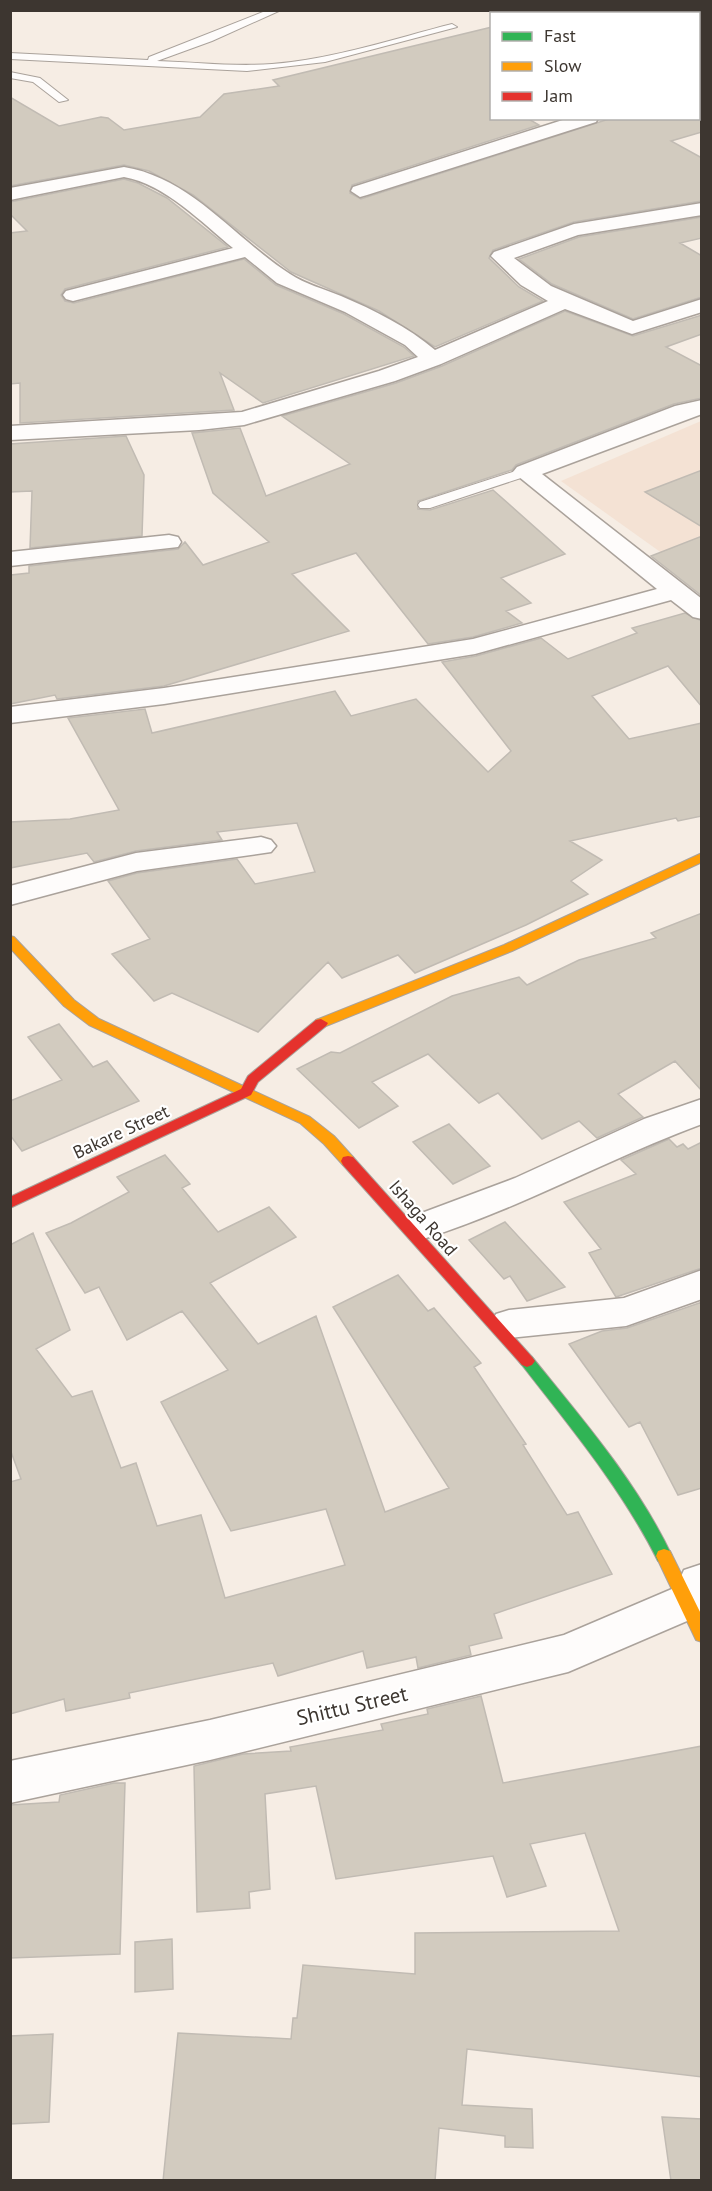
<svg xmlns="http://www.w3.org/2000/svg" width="712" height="2191" viewBox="0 0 712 2191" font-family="'PT Sans',sans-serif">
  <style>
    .built { fill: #f4e2d4 }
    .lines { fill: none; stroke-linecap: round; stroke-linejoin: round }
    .stream { stroke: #b5b998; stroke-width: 5 }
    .building { fill: #d2cbbf; stroke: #c1bbb3; stroke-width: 1.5 }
    .lane-casing { stroke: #aaa29b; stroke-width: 2 }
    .street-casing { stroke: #aaa29b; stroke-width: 3 }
    .fast-casing { stroke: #aaa29b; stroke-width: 2 }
    .slow-casing { stroke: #aaa29b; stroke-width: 2 }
    .jam-casing { stroke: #aaa29b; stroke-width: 2 }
    .lane { fill: #fefcfb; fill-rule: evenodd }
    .street { fill: #fefcfb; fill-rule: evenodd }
    .fast { fill: #30b455; fill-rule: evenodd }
    .slow { fill: #ff9f0a; fill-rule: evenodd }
    .jam { fill: #e5322d; fill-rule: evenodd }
    .labels { text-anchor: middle; stroke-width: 4.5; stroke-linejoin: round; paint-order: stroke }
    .street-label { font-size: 18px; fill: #3d3630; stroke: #fff }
    .near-street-label { font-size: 21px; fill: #3d3630; stroke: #fff }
  </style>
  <rect width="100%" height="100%" fill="#f6ede4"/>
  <!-- built -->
  <path class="built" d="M701 421V581L561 481Z"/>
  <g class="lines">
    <!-- stream -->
    <path class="stream" d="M571 10 577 14
      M698 71 702 72"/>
  </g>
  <!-- building -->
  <path class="building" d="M492 27V118H527L539 125 352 185 350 193 361 199 612 118H702V132L671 141 702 158V201L574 222 493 250 489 258 519 287 543 301 435 347 379 311 291 272 193 195 149 171 124 165 10 186V97L59 126 101 117 108 118 124 130 200 117 224 94 279 86 273 80Z
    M124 179 138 183 167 198 228 247 65 289 61 295 65 301 74 303 244 259 276 285 344 314 404 347 414 356 263 403 220 373 234 410 20 423V383L10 384V233L27 231 10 214V202Z
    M702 217V238L680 243 702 256V297L633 319 552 284 519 259 579 237Z
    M565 311 633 336 702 315V334L666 347 702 366V398L674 404 516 465 512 470 418 501V509L430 510 493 490 565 554 501 578 531 603 506 611 522 623 473 637 428 644 356 553 292 574 349 631 164 686 57 699 55 695 10 704 11 575 29 573V566L178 549 185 542 203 565 269 542 213 493 192 433 240 428 266 496 350 464 282 416 396 383 442 366Z
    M126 436 144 475 142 536 30 548 32 491 10 492V444Z
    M702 470V527L645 492Z
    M702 536V596L651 556Z
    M685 613 702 621V707L668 666 592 696 629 739 702 723V816L678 821 676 818 570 841 602 860 571 881 588 894 526 925 415 973 398 955 342 978 328 962 258 1032 172 993 154 1001 112 954 150 939 108 881 137 873 237 859 255 884 315 872 297 823 217 832 222 840 136 851 94 862 87 853 10 868V822L70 819 119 810 68 718 145 709 152 733 335 691 351 716 416 699 488 772 511 751 442 662 476 656 541 638 568 659 637 633 632 628Z
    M702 913V1091L675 1061 618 1094 643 1117 597 1138 579 1121 542 1139 498 1093 479 1103 428 1054 372 1082 398 1106 359 1128 297 1069 331 1052 340 1053 452 996 519 977 527 985 579 960 656 938 651 933Z
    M59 1024 93 1067 107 1061 139 1101 22 1151 10 1135V1101L62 1080 28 1037Z
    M449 1124 490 1166 453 1184 413 1142Z
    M669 1139 677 1147 683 1144 688 1149 702 1142V1268L616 1297 589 1253 601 1249 564 1202 636 1174 621 1160Z
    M165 1155 190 1184 182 1188 218 1232 269 1207 296 1237 210 1283 258 1344 316 1316 385 1512 449 1488 333 1307 398 1275 428 1311 434 1308 481 1363 474 1367 526 1444 523 1445 567 1515 578 1512 612 1574 494 1614 502 1638 469 1646 471 1655 418 1668 416 1657 367 1668 363 1651 278 1676 273 1663 129 1693 130 1698 66 1711 64 1699 10 1714V1482L21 1479 10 1449V1245L33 1233 70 1330 36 1349 72 1397 92 1391 121 1468 136 1463 157 1526 201 1515 225 1598 345 1565 326 1509 231 1531 161 1402 228 1370 182 1311 127 1340 99 1287 85 1293 46 1233 71 1223 129 1192 117 1177Z
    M505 1222 565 1287 527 1301 510 1276 504 1279 469 1240Z
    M702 1302V1488L678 1495 640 1422 629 1427 569 1344 602 1331 627 1328Z
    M481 1696 503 1783 702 1746V2077L467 2049 462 2105 532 2109 533 2148 505 2147V2136L439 2128 435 2181H163L178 2033 291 2039 293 2018H297L303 1965 415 1974V1933L619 1931 585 1833 530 1844 546 1886 507 1897 493 1856 336 1879 316 1786 265 1794 270 1889 249 1892 250 1908 197 1912 194 1766 243 1754 291 1751 290 1747 383 1730 381 1724 428 1714 427 1709Z
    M114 1783H125L120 1954 10 1958V1805L59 1802 60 1795Z
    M172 1939 173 1989 135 1992V1942Z
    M53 2034 49 2122 10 2124V2036Z
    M662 2117 702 2119V2181H671Z"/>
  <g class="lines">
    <defs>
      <path id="lane" d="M268 10H281L212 41 157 61C195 62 234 67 272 64 334 59 393 39 452 24L457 27 325 62 247 71 10 59V53L148 60 149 57Z
        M10 72 40 78 68 100 59 102 33 82 10 78Z
        M525 468 530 469V475L430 508H420L418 505 420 502Z"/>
      <path id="street" d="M698 100 702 101V112L698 111Z
        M569 118H598L596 122 367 195 360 197 351 191 353 187Z
        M124 167C192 178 235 239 290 274 305 284 324 289 341 296 374 310 408 327 435 350L548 301 521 285 491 256 494 252 574 224 702 203V215L578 235 514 258 551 286 633 321 702 299V312L632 334 565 309 441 364 395 381 244 425 199 430 10 440V426L242 412 379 371 418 357 405 345 345 312 277 283 245 257 73 301 66 299 63 295 66 291 233 248C202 223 165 184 124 177L10 200V188Z
        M702 400V414L542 474 702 599V619L693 617 671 600 475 654 164 704 10 723V707L164 688 473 639 657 589 513 472 517 467 675 406Z
        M169 535 178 537 181 542 178 547 10 566V552Z
        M261 837 271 840 276 846 271 852 137 871 10 905V886L136 853Z
        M702 1099V1124C607 1159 519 1209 423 1239L411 1235 405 1226 411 1217 515 1178 644 1119Z
        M702 1270V1299L626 1326 509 1338 496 1334 491 1324 496 1314 509 1310 624 1298Z
        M702 1564 701 1615 568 1672 210 1760 10 1803V1761L210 1720 564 1635 679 1586 678 1583 684 1570Z"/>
      <path id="fast" d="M527 1355 532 1357C583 1420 637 1482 672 1556L670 1561 664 1563 658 1561C622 1489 571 1428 522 1365L519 1361 522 1357Z"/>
      <path id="slow" d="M702 853V862L512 951 326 1026 321 1027 314 1023 316 1020 504 945Z
        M10 936 14 937 74 1000 99 1019 310 1117 334 1136 353 1157 355 1161 353 1165H343L324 1144 300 1123 89 1025 64 1006 10 948Z
        M664 1549 670 1551 702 1616V1642L696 1640 656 1556 658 1551Z"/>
      <path id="jam" d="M321 1019 328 1023 326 1026 258 1082 251 1095 10 1208V1197L241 1089 248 1076 316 1020Z
        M348 1156 353 1157 532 1357 535 1361 532 1365 527 1367 522 1365 343 1165 341 1161 343 1157Z"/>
    </defs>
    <!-- lane casing -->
    <use href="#lane" class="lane-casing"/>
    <!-- street casing -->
    <use href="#street" class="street-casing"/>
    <!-- fast casing -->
    <use href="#fast" class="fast-casing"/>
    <!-- slow casing -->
    <use href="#slow" class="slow-casing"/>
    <!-- jam casing -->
    <use href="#jam" class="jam-casing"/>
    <!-- lane -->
    <use href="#lane" class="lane"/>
    <!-- street -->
    <use href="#street" class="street"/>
    <!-- fast -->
    <use href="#fast" class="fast"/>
    <!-- slow -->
    <use href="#slow" class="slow"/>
    <!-- jam -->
    <use href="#jam" class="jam"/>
  </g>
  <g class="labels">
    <!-- street labels -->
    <g class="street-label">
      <text transform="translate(121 1132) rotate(-25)" y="6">Bakare Street</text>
      <text transform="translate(423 1218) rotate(49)" y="6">Ishaga Road</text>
    </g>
    <!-- near-street labels -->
    <g class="near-street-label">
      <text transform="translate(352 1706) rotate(-13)" y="7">Shittu Street</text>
    </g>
  </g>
  <!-- border -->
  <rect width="712" height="2191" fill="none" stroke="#3d3630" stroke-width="24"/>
  <!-- legend -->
  <rect x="490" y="12" width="210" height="108" fill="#ffffff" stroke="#b1afac" stroke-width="1.5"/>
  <rect x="502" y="32" width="30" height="9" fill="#30b455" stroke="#b1afac" stroke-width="1.5"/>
  <text x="544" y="42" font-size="18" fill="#3d3630">Fast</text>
  <rect x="502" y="62" width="30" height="9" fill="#ff9f0a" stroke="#b1afac" stroke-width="1.5"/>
  <text x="544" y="72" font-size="18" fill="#3d3630">Slow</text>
  <rect x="502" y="92" width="30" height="9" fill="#e5322d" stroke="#b1afac" stroke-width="1.5"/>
  <text x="544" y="102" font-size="18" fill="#3d3630">Jam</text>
</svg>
